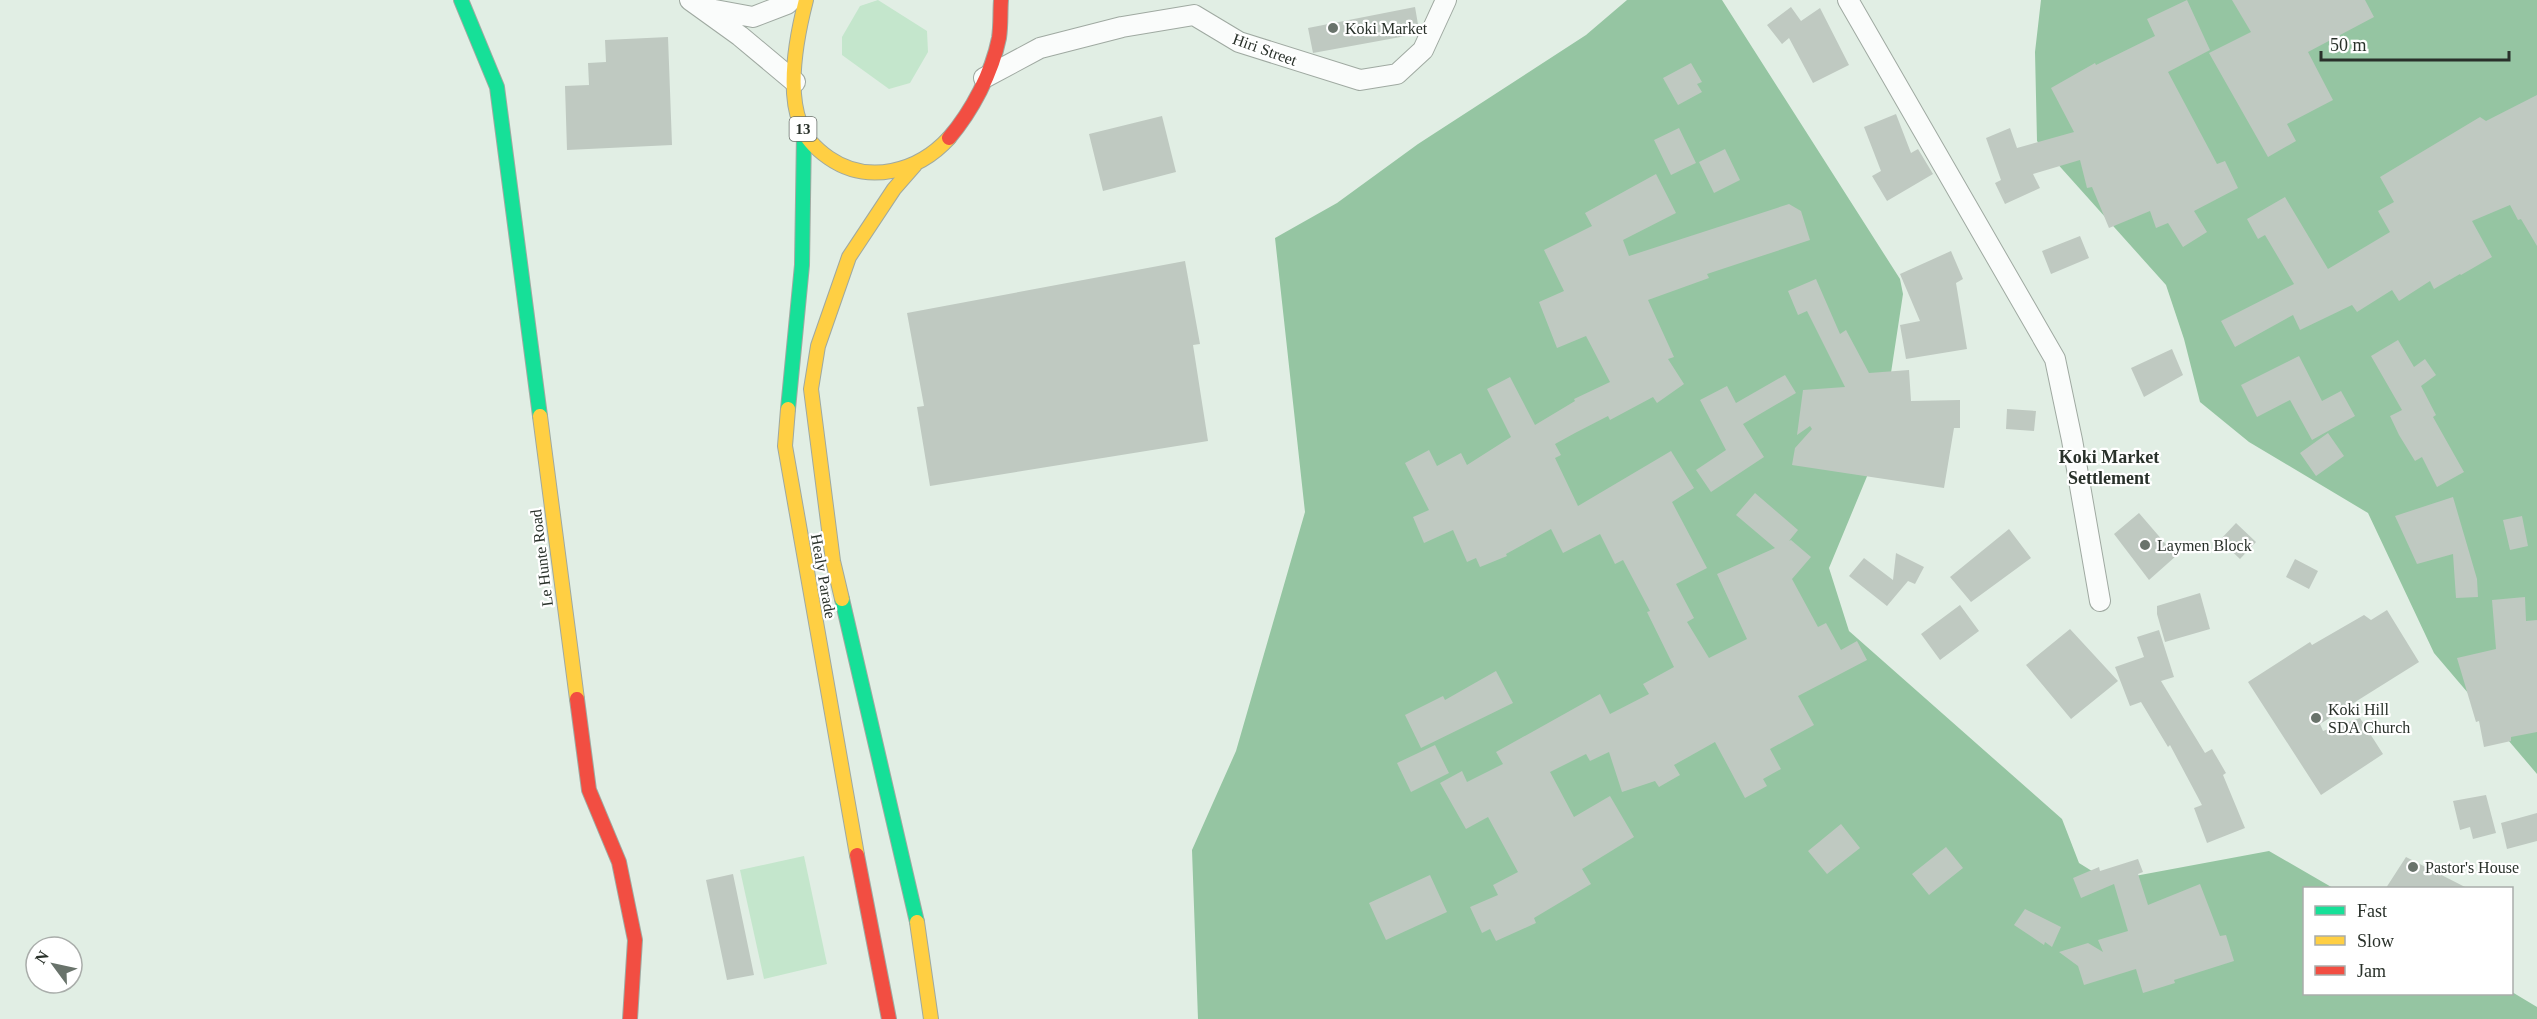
<svg xmlns="http://www.w3.org/2000/svg" width="2537" height="1019" viewBox="0 0 2537 1019" font-family="Georgia,serif">
  <style>
    .green { fill: #c4e6cc }
    .water { fill: #95c5a2 }
    .building { fill: #bfc9c1 }
    .lines { fill: none; stroke-linecap: round; stroke-linejoin: round }
    .street-casing { stroke: #9fa9a1; stroke-width: 22 }
    .fast-casing { stroke: #9fa9a1; stroke-width: 16 }
    .slow-casing { stroke: #9fa9a1; stroke-width: 16 }
    .jam-casing { stroke: #9fa9a1; stroke-width: 16 }
    .street { stroke: #fafcfb; stroke-width: 20 }
    .fast { stroke: #16e098; stroke-width: 14 }
    .slow { stroke: #ffcf43; stroke-width: 14 }
    .jam { stroke: #f24e42; stroke-width: 14 }
    .poi-dot { fill: #69736b; stroke: #fff; stroke-width: 2 }
    .labels { text-anchor: middle; stroke-width: 4.5; stroke-linejoin: round; paint-order: stroke }
    .shield { fill: #fff; stroke: #696f6a; stroke-width: 1.5 }
    .shield-label { font-size: 15px; font-weight: bold; fill: #29312a }
    .poi-label { font-size: 16px; fill: #29312a; stroke: #fff; text-anchor: start }
    .street-label { font-size: 16px; fill: #29312a; stroke: #fff }
    .neighbourhood-label { font-size: 18px; font-weight: bold; fill: #29312a; stroke: #fff }
  </style>
  <rect width="100%" height="100%" fill="#e1eee4"/>
  <!-- green -->
  <path class="green" d="M878 0 927 31 928 52 910 83 889 89 842 55V37L860 6Z
    M804 856 827 964 764 979 740 870Z"/>
  <!-- water -->
  <path class="water" d="M1627 0H1722L1900 279 1903 294 1880 445 1829 568 1849 631 2062 819 2079 863 2108 881 2269 851 2333 888H2304V994L2512 992 2537 1007V1019H1198L1192 850 1236 751 1305 512 1275 238 1337 203 1418 144 1586 35Z
    M2041 0H2537V774L2434 653 2368 513 2249 442 2200 402 2184 339 2166 285 2037 141 2035 52Z"/>
  <!-- building -->
  <path class="building" d="M2187 0 2210 50 2168 72 2217 164 2225 161 2238 188 2194 211 2207 232 2183 247 2168 223 2156 228 2150 211 2109 228 2092 187 2087 188 2080 160 2033 174 2040 188 2005 204 1995 183 2001 180 1986 138 2010 128 2017 148 2074 132 2051 88 2095 63 2096 65 2155 36 2147 19Z
    M2232 0H2365L2374 17 2308 52 2333 100 2287 124 2296 141 2268 157 2209 53 2251 32Z
    M1415 7 1419 30 1417 34 1313 53 1308 28Z
    M1791 7 1801 21 1820 8 1849 65 1813 83 1789 38 1782 44 1767 25Z
    M668 37 672 145 567 150 565 86 589 85 588 63 606 62 605 40Z
    M1691 63 1702 82 1697 84 1702 92 1678 105 1663 78Z
    M2537 95V246L2521 219 2518 220 2510 205 2472 221 2492 257 2461 275 2460 274 2434 289 2430 281 2399 301 2392 290 2357 312 2352 305 2300 330 2293 315 2235 347 2221 321 2294 284 2265 235 2258 239 2247 219 2285 197 2328 269 2390 232 2378 211 2394 202 2380 177 2480 117 2486 121Z
    M1896 114 1911 153 1918 149 1933 174 1887 201 1872 176 1881 171 1864 127Z
    M1162 116 1176 172 1103 191 1089 134Z
    M1679 128 1696 163 1671 175 1654 140Z
    M1725 149 1740 180 1714 193 1699 162Z
    M1656 174 1676 213 1623 240 1629 256 1789 204 1801 211 1810 240 1707 274 1709 278 1648 300 1674 357 1668 359 1684 384 1657 403 1653 397 1610 420 1608 416 1575 433 1555 444 1561 455 1555 458 1578 506 1671 451 1694 488 1672 502 1707 568 1676 584 1694 618 1687 622 1709 658 1747 639 1717 574 1775 548 1736 515 1755 493 1798 530 1789 541 1791 540 1811 557 1792 579 1818 627 1826 623 1841 650 1857 641 1867 660 1798 696 1814 725 1770 749 1781 769 1763 779 1767 786 1745 798 1715 742 1674 765 1680 775 1659 787 1655 781 1622 792 1609 752 1590 761 1586 754 1550 772 1574 817 1610 796 1634 837 1582 869 1591 884 1534 918 1536 923 1496 941 1490 929 1482 933 1470 907 1498 895 1493 885 1518 872 1488 817 1466 829 1440 783 1462 771 1467 782 1503 764 1496 752 1600 694 1610 714 1649 694 1643 684 1674 667 1647 612 1650 611 1623 560 1615 564 1600 534 1563 553 1551 529 1506 554 1507 556 1480 567 1476 558 1467 562 1453 530 1424 543 1413 517 1429 510 1405 463 1429 450 1437 466 1461 453 1467 465 1511 437 1487 389 1510 377 1535 425 1575 401 1574 399 1610 382 1586 336 1557 348 1539 302 1564 291 1544 250 1592 226 1585 213Z
    M2080 236 2089 258 2051 274 2042 251Z
    M1951 251 1963 279 1956 283 1967 349 1906 359 1900 325 1920 321 1900 274Z
    M1185 261 1200 344 1193 345 1208 441 930 486 917 407 924 406 907 313Z
    M1816 279 1840 334 1846 330 1869 373 1909 370 1911 401 1960 400V428H1954L1944 488 1792 465 1795 448 1812 429 1810 426 1797 435 1803 390 1845 387 1807 311 1798 315 1788 291Z
    M2398 340 2414 367 2425 359 2436 375 2421 386 2436 415 2433 417 2464 472 2437 487 2422 457 2415 461 2399 435 2390 416 2402 410 2371 356Z
    M2172 349 2183 375 2144 397 2131 368Z
    M2299 356 2322 401 2341 391 2355 416 2312 440 2290 400 2257 417 2241 385Z
    M1785 375 1796 393 1743 424 1764 457 1711 492 1696 470 1726 450 1700 400 1727 386 1736 403Z
    M2007 409 2036 411 2034 431 2006 429Z
    M2328 433 2344 456 2316 476 2300 453Z
    M2453 497 2477 579 2478 597 2456 598 2453 554 2417 564 2395 516Z
    M2139 513 2176 556 2149 580 2114 534Z
    M2522 516 2528 546 2510 550 2503 520Z
    M2236 523 2256 542 2240 559 2220 540Z
    M2009 529 2031 558 1971 602 1950 577Z
    M1896 553 1924 567 1915 584 1908 581 1887 606 1849 576 1864 558 1893 580Z
    M2295 559 2318 571 2309 589 2286 577Z
    M2200 593 2210 629 2165 642 2157 614V606Z
    M2525 597 2526 621 2537 620V732L2511 737V741L2484 747 2479 721 2476 722 2457 658 2496 649 2492 600Z
    M1960 605 1979 631 1940 660 1921 634Z
    M2387 610 2419 662 2320 724 2323 731 2360 718 2383 754 2321 795 2248 682 2310 642 2312 645 2364 615 2371 620Z
    M2070 629 2118 681 2071 719 2026 665Z
    M2159 630 2174 677 2161 681 2205 753 2212 749 2226 773 2223 775 2245 828 2207 843 2194 808 2202 805 2170 745 2168 747 2141 702 2130 706 2115 667 2144 657 2137 637Z
    M1496 671 1513 703 1421 748 1405 715 1443 696 1445 700Z
    M1435 745 1449 773 1411 792 1397 763Z
    M2486 795 2496 833 2473 839 2470 827 2460 830 2453 801Z
    M2537 813V841L2507 849 2501 823Z
    M1841 824 1860 848 1827 874 1808 851Z
    M1946 847 1963 868 1929 895 1912 874Z
    M2406 857 2467 888H2386Z
    M2138 859 2143 872 2138 874 2148 905 2200 884 2220 936 2226 935 2234 961 2174 980 2175 983 2143 993 2136 969 2084 985 2078 966 2059 952 2088 943 2103 952 2098 940 2128 931 2114 884 2081 898 2073 878 2099 867 2100 871Z
    M733 874 754 975 727 980 706 880Z
    M1430 875 1447 912 1386 940 1369 903Z
    M2025 909 2061 927 2052 947 2045 942 2044 945 2014 925Z"/>
  <g class="lines">
    <defs>
      <path id="street" d="M690 0 740 36 795 82
        M1848 0 2055 359 2072 440 2100 601
        M709 9 753 17 787 4 791 0
        M984 78 1040 48 1122 27 1194 15 1239 42 1360 80 1397 74 1423 50 1446 0"/>
      <path id="fast" d="M461 0 497 87 540 416
        M788 409 802 265 804 133
        M842 599 917 922"/>
      <path id="slow" d="M806 0C797 35 787 89 800 123 805 138 816 149 829 158 868 185 918 172 949 138
        M788 409 785 446 857 855
        M540 416 577 699
        M842 599 833 561 811 389 818 346 849 257 894 189 915 165
        M917 922 931 1019"/>
      <path id="jam" d="M949 138C972 111 992 73 999 38 1001 25 1000 13 1001 0
        M577 699 589 790 619 862 635 940 630 1019
        M857 855 889 1019"/>
    </defs>
    <!-- street casing -->
    <use href="#street" class="street-casing"/>
    <!-- fast casing -->
    <use href="#fast" class="fast-casing"/>
    <!-- slow casing -->
    <use href="#slow" class="slow-casing"/>
    <!-- jam casing -->
    <use href="#jam" class="jam-casing"/>
    <!-- street -->
    <use href="#street" class="street"/>
    <!-- fast -->
    <use href="#fast" class="fast"/>
    <!-- slow -->
    <use href="#slow" class="slow"/>
    <!-- jam -->
    <use href="#jam" class="jam"/>
  </g>
  <!-- markers -->
  <g class="poi-dot">
    <circle cx="1333" cy="28" r="6"/>
    <circle cx="2145" cy="545" r="6"/>
    <circle cx="2316" cy="718" r="6"/>
    <circle cx="2413" cy="867" r="6"/>
  </g>
  <g class="labels">
    <!-- shield labels -->
    <rect class="shield" x="789.5" y="117" width="27" height="24" rx="4.5"/>
    <g class="shield-label">
      <text x="803" y="134">13</text>
    </g>
    <!-- poi labels -->
    <g class="poi-label">
      <text x="1345" y="34">Koki Market</text>
      <text x="2157" y="551">Laymen Block</text>
      <text x="2328" y="715">Koki Hill<tspan x="2328" dy="18">SDA Church</tspan></text>
      <text x="2425" y="873">Pastor's House</text>
    </g>
    <!-- street labels -->
    <g class="street-label">
      <text transform="translate(1265 49) rotate(20)" y="6">Hiri Street</text>
      <text transform="translate(541 558) rotate(-97)" y="6">Le Hunte Road</text>
      <text transform="translate(824 576) rotate(80)" y="6">Healy Parade</text>
    </g>
    <!-- neighbourhood labels -->
    <g class="neighbourhood-label">
      <text x="2109" y="463">Koki Market<tspan x="2109" dy="21">Settlement</tspan></text>
    </g>
  </g>
  <!-- legend -->
  <rect x="2303" y="887" width="210" height="108" fill="#ffffff" stroke="#a9adaa" stroke-width="1.5"/>
  <rect x="2315" y="906" width="30" height="9" fill="#16e098" stroke="#a9adaa" stroke-width="1.5"/>
  <text x="2357" y="917" font-size="18" fill="#29312a">Fast</text>
  <rect x="2315" y="936" width="30" height="9" fill="#ffcf43" stroke="#a9adaa" stroke-width="1.5"/>
  <text x="2357" y="947" font-size="18" fill="#29312a">Slow</text>
  <rect x="2315" y="966" width="30" height="9" fill="#f24e42" stroke="#a9adaa" stroke-width="1.5"/>
  <text x="2357" y="977" font-size="18" fill="#29312a">Jam</text>
  <!-- north arrow -->
  <g transform="translate(54 965) rotate(303)"><circle r="28" fill="#ffffff" stroke="#a9adaa" stroke-width="1.5"/>
  <path d="M0-4.5L10 22L0 15L-10 22Z" fill="#69736b"/>
  <text y="-9" font-size="16" font-weight="bold" text-anchor="middle" fill="#29312a">N</text>
  </g>
  <!-- scale -->
  <path d="M2321 51v9h188v-9" fill="none" stroke="#29312a" stroke-width="3"/>
  <text x="2330" y="51" font-size="18" fill="#29312a" stroke="#ffffff" stroke-width="4.5" paint-order="stroke">50 m</text>
</svg>
